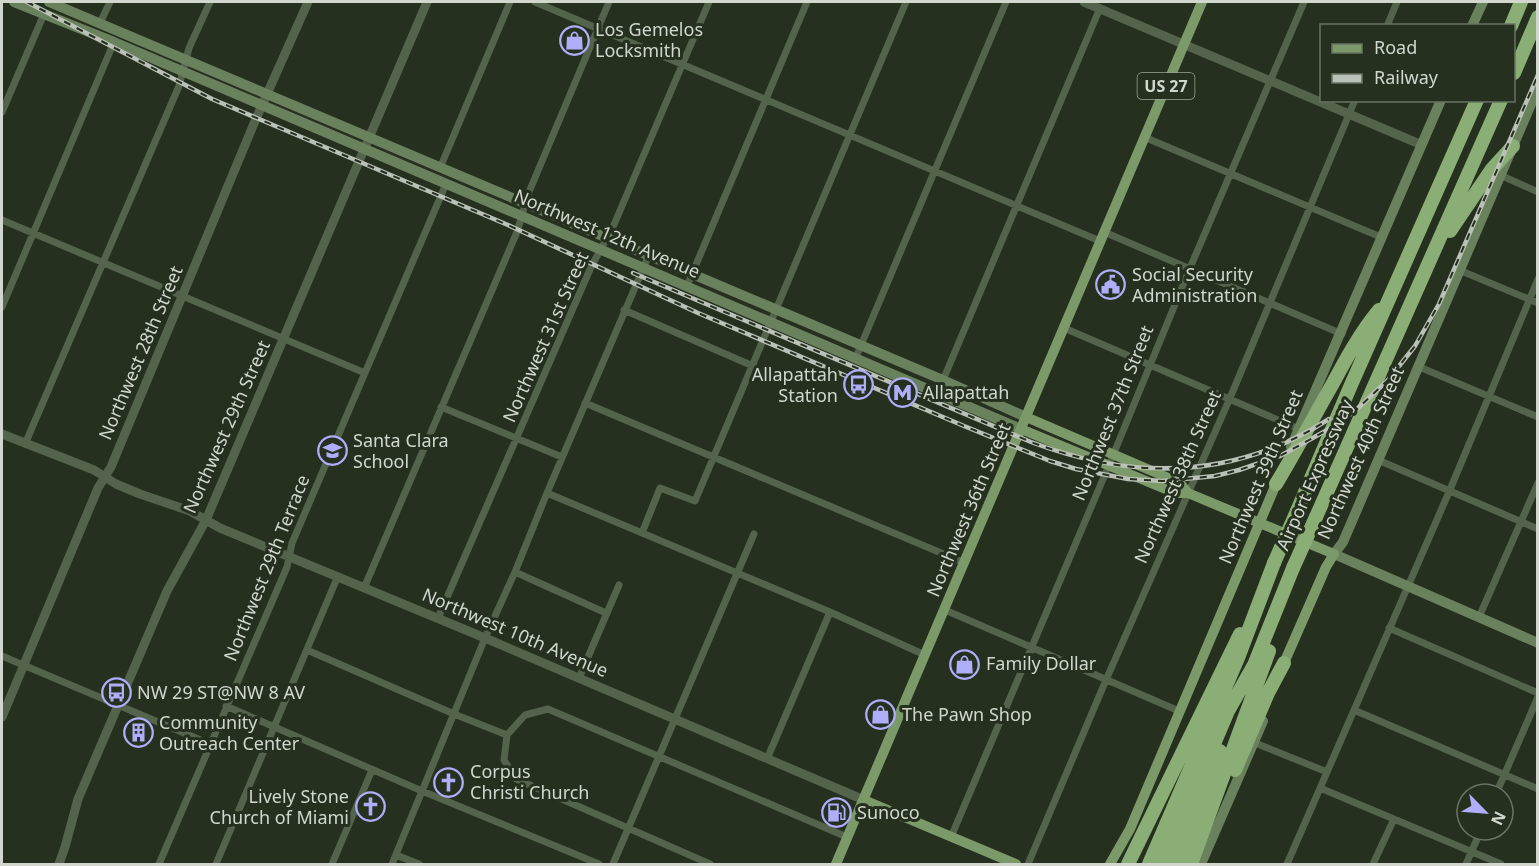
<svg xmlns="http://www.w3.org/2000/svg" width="1539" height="866" viewBox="0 0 1539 866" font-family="'Noto Sans',sans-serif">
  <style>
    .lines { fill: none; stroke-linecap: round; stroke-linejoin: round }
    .minor { stroke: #54634c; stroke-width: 7 }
    .tertiary { stroke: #54634c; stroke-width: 9 }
    .secondary { stroke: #6a815d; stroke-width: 10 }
    .primary { stroke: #7b9969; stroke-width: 10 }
    .motorway { stroke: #8aae75; stroke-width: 14 }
    .rail-casing { stroke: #bac1b6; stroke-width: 4.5 }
    .rail { stroke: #25301f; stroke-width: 2; stroke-dasharray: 7; stroke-linecap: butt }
    .motorway-bridge { stroke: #8aae75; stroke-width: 14 }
    .labels { text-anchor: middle; stroke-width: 6; stroke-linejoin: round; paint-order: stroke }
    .shield { fill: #25301f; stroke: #9da599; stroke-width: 1.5 }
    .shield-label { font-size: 16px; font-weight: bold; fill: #d1d7cd }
    .poi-label { font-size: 18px; fill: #d1d7cd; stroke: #25301f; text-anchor: start }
    .street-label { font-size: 18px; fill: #d1d7cd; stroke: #25301f }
  </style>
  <rect width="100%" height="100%" fill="#25301f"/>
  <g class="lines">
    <!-- minor -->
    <path class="minor" d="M535 2 1100 241
      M100 23 110 2
      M1387 26 1397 2
      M2 112 44 14
      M1144 137 1383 238
      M440 168 510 2
      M1500 175 1538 192
      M2 220 365 373
      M1104 232 1342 334
      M1459 270 1538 303
      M687 286 807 2
      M2 307 114 42
      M624 310 753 366
      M1064 328 1299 429
      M856 357 1006 2
      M1417 366 1538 417
      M938 392 1100 8
      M585 403 965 563
      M441 407 562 457
      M25 444 179 86 189 48 210 2
      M1378 460 1538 529
      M547 493 830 612 925 655
      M642 533 660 488 695 501 906 2
      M515 572 606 613
      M364 588 517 232 529 192 609 2
      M945 610 1179 711
      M1479 617 1538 483
      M438 618 591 267 613 227 709 2
      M1389 628 1538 693
      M307 650 454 714 507 735
      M2 656 210 744
      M579 678 619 585
      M226 706 422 791 599 864
      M1354 710 1538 789
      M507 735 525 715 548 709 847 837
      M507 735 504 760 516 779 710 864
      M1255 743 1327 772
      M767 759 830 612
      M1320 788 1501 864
      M1496 794 1538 697
      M951 837 1109 465 1190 268 1304 2
      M396 855 419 864
      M159 864 287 567 292 543 446 184
      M216 864 338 576
      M332 864 372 770
      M392 864 485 638 515 572 547 493 648 257
      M613 864 754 534
      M1028 864 1106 680 1230 398 1355 100
      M1287 864 1449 492 1538 279
      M1373 864 1394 819
      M1466 864 1481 830"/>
    <!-- tertiary -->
    <path class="tertiary" d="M1084 2 1422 145
      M2 434 94 470 116 484 140 494 190 511 220 528 485 638 864 800
      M2 717 98 488 111 467 255 121 308 2
      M59 864 65 847 78 799 167 591 206 520 427 2"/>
    <!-- secondary -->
    <path class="secondary" d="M14 2 114 42 1021 429
      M49 2 943 380 1026 417
      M1472 26 1483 2
      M1538 88 1343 542 1334 554 1538 643
      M1291 447 1441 100
      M1201 864 1263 721"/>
    <!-- primary -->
    <path class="primary" d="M1026 417 1180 483 1188 493
      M1021 429 1175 493H1188L1334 554 1326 567 1284 663
      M864 800 1016 864
      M836 864 1202 2
      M1110 864 1130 829 1276 484"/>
    <!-- motorway -->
    <path class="motorway" d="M1511 26 1521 2
      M1514 73 1538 17
      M1450 231 1492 169 1513 146
      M1276 484C1296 451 1313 418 1332 385 1346 359 1360 333 1379 310
      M1297 511 1351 385 1477 100
      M1316 517 1501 100
      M1235 770 1268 693 1284 663
      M1128 864 1240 634
      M1149 864 1238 658 1274 563
      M1163 864 1228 711 1254 665 1293 568
      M1178 864 1220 751
      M1191 864 1269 651"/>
    <defs>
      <path id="rail" d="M27 2 212 99 508 225 698 313 964 426 1050 461 1076 469 1128 479 1163 481 1215 476 1239 470 1280 456 1338 424 1356 410 1388 380 1415 346 1439 304 1538 75
        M633 273 1031 442C1134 481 1234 480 1329 419"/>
    </defs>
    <!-- rail casing -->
    <use href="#rail" class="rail-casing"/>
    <!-- rail -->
    <use href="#rail" class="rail"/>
    <!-- motorway-bridge -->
    <path class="motorway-bridge" d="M1274 563 1297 511
      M1293 568 1316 517"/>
  </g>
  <!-- icons -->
  <defs>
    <symbol id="shop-ring" viewBox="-11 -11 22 22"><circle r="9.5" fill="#25301f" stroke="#afaefa" stroke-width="1.5"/><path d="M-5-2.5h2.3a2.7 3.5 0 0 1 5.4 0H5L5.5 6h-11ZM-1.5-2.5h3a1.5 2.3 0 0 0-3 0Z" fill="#afaefa"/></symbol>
    <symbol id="civic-ring" viewBox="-11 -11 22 22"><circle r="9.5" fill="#25301f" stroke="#afaefa" stroke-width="1.5"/><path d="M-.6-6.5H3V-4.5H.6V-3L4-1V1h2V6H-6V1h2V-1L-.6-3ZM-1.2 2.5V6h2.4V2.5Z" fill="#afaefa"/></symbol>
    <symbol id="bus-ring" viewBox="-11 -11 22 22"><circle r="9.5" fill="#25301f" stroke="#afaefa" stroke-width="1.5"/><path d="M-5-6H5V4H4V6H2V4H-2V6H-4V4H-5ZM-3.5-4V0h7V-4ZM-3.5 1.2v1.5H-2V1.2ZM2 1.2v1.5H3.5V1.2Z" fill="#afaefa"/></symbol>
    <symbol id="metro-ring" viewBox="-11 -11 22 22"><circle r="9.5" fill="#25301f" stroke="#afaefa" stroke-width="1.5"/><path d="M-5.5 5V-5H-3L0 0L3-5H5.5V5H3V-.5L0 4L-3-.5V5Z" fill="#afaefa"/></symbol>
    <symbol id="school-ring" viewBox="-11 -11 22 22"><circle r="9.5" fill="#25301f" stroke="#afaefa" stroke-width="1.5"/><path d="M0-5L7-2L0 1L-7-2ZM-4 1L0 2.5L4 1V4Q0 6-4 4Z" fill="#afaefa"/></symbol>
    <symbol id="building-ring" viewBox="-11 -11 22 22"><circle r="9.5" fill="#25301f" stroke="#afaefa" stroke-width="1.5"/><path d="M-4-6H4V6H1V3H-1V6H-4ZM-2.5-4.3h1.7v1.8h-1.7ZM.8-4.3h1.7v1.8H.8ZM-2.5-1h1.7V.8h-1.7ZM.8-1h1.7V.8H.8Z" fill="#afaefa"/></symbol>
    <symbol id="church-ring" viewBox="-11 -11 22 22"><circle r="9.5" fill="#25301f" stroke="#afaefa" stroke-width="1.5"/><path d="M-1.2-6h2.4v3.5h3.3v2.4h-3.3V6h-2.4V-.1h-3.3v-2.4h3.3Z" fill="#afaefa"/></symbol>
    <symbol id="fuel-ring" viewBox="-11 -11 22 22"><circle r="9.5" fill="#25301f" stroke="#afaefa" stroke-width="1.5"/><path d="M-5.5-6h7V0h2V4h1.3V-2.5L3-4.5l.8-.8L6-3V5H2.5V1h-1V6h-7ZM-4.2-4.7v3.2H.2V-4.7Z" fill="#afaefa"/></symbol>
  </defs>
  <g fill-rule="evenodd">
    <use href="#shop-ring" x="558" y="24" width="33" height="33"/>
    <use href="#civic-ring" x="1094" y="268" width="33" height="33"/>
    <use href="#bus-ring" x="842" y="368" width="33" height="33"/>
    <use href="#metro-ring" x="886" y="376" width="33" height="33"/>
    <use href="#school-ring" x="316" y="434" width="33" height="33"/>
    <use href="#shop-ring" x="948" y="648" width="33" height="33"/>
    <use href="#bus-ring" x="100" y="676" width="33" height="33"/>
    <use href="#shop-ring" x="864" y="698" width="33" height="33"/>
    <use href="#building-ring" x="122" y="716" width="33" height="33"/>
    <use href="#church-ring" x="432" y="766" width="33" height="33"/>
    <use href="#church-ring" x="354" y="790" width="33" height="33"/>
    <use href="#fuel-ring" x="820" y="796" width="33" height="33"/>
  </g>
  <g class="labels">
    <!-- shield labels -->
    <rect class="shield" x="1137.5" y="73" width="57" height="26" rx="4.5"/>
    <g class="shield-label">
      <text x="1166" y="92">US 27</text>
    </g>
    <!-- poi labels -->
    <g class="poi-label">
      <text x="595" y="36">Los Gemelos<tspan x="595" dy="21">Locksmith</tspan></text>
      <text x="1132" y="281">Social Security<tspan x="1132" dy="21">Administration</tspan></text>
      <text x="838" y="381" text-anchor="end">Allapattah<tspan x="838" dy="21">Station</tspan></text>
      <text x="923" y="399">Allapattah</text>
      <text x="353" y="447">Santa Clara<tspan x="353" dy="21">School</tspan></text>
      <text x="986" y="670">Family Dollar</text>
      <text x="137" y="699">NW 29 ST@NW 8 AV</text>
      <text x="902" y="721">The Pawn Shop</text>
      <text x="159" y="729">Community<tspan x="159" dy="21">Outreach Center</tspan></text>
      <text x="470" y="778">Corpus<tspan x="470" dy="21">Christi Church</tspan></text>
      <text x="349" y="803" text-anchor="end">Lively Stone<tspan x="349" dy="21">Church of Miami</tspan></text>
      <text x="857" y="819">Sunoco</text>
    </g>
    <!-- street labels -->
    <g class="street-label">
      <text transform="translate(607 234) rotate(23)" y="6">Northwest 12th Avenue</text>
      <text transform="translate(546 337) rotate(-66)" y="6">Northwest 31st Street</text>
      <text transform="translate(141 353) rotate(-67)" y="6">Northwest 28th Street</text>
      <text transform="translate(1113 413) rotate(-68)" y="6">Northwest 37th Street</text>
      <text transform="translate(227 427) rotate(-66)" y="6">Northwest 29th Street</text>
      <text transform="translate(1361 453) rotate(-66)" y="6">Northwest 40th Street</text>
      <text transform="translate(1315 475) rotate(-66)" y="6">Airport Expressway</text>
      <text transform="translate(1178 477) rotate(-66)" y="6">Northwest 38th Street</text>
      <text transform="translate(1261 477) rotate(-67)" y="6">Northwest 39th Street</text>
      <text transform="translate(969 510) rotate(-67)" y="6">Northwest 36th Street</text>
      <text transform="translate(267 568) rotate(-68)" y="6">Northwest 29th Terrace</text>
      <text transform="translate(515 633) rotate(23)" y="6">Northwest 10th Avenue</text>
    </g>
  </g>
  <!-- border -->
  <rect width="1539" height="866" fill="none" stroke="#d1d7cd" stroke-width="6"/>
  <!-- legend -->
  <rect x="1320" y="24" width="195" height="78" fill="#25301f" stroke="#6a7365" stroke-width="1.5"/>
  <rect x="1332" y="44" width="30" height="9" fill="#7b9969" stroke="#6a7365" stroke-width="1.5"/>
  <text x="1374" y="54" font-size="18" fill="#d1d7cd">Road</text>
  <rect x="1332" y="74" width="30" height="9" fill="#bac1b6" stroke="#6a7365" stroke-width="1.5"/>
  <text x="1374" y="84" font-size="18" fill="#d1d7cd">Railway</text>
  <!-- north arrow -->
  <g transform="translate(1485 812) rotate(115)"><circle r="28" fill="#25301f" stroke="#6a7365" stroke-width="1.5"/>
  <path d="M0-4.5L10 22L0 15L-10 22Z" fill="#afaefa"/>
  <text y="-9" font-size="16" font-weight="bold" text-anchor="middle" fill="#d1d7cd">N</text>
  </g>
</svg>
